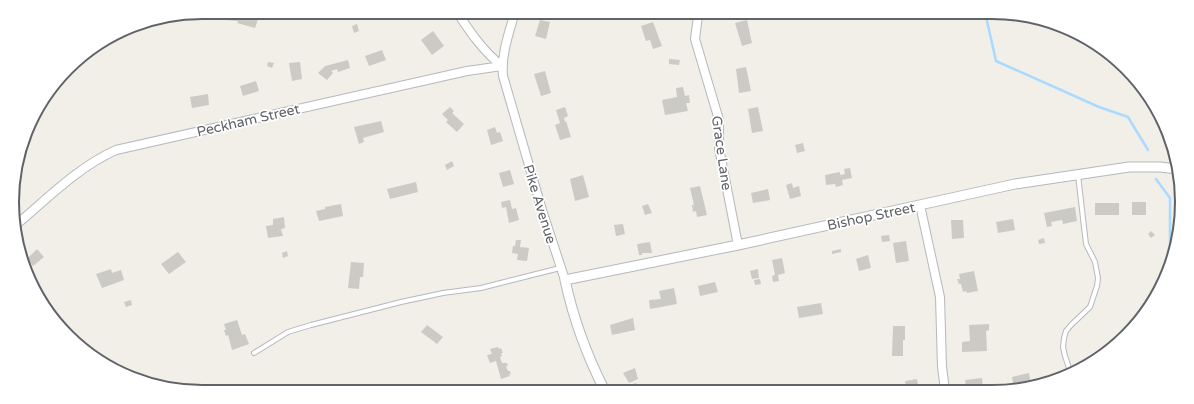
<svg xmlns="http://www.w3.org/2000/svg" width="1194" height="404" viewBox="0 0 1194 404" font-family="'Varela Round',sans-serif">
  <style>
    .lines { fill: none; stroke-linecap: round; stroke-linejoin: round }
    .stream { stroke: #aadaff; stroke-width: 2.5 }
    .building { fill: #cccac5 }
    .service-casing { stroke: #b5b8bc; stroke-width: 6 }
    .minor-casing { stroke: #b5b8bc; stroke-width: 10 }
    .tertiary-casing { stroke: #b5b8bc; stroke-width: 11 }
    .service { stroke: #fff; stroke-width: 4 }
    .minor { stroke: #fff; stroke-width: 8 }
    .tertiary { stroke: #fff; stroke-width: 9 }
    .labels { text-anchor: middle; stroke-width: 3.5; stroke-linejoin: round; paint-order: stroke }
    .street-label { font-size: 14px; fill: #5f6368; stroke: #fff }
    .rim { fill: none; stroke: #5f6368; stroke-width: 2 }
  </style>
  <rect width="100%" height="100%" fill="#f1efe8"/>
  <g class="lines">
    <!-- stream -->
    <path class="stream" d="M985 12 996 61 1099 107 1128 117 1148 150
      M1156 179 1170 198V264"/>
  </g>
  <!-- building -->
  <path class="building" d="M223 12H240V14L258 19 255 28 237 23 238 21 224 20Z
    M540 20 550 22 546 39 535 36Z
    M747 20 752 43 742 46 735 23Z
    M653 22 662 46 653 49 650 40 646 41 641 26Z
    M357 24 359 31 354 33 352 26Z
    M433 31 444 46 432 55 421 40Z
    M382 50 386 60 369 66 365 56Z
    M669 59 680 60 679 65 669 64Z
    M348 60 350 68 338 72 337 69 331 71 333 73 327 80 318 73 325 66Z
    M268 62 274 63 272 68 267 66Z
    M300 62 302 79 292 81 289 63Z
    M746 67 751 91 739 93 736 69Z
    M545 71 551 93 541 96 534 74Z
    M256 81 259 91 243 96 240 86Z
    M683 87 685 96 689 95 690 103H686L688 111 665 115 662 100 677 97 676 88Z
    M208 94 209 105 192 108 190 97Z
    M450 107 454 111 452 113 464 124 457 132 446 122 448 120 442 114Z
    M565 107 568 116 564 118 565 122 566 121 571 137 560 140 555 125 560 123 556 110Z
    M758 107 763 131 752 133 748 109Z
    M381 121 384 132 363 138 364 142 359 144 354 127Z
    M495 127 497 133 500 132 503 141 491 145 487 130Z
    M803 143 805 151 797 153 795 145Z
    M452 161 454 166 447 170 445 165Z
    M850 168 852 178 842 180 843 185 836 187 835 184 826 185 825 175 840 172V175L845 174 844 169Z
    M510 170 514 184 503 187 499 173Z
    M583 175 589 197 575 201 570 179Z
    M416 182 418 192 390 199 387 189Z
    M792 183 793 188 799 186 801 196 790 199 786 185Z
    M700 186 707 215 697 217 696 211 693 212 692 205H694L690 188Z
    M768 189 770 200 753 203 751 193Z
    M510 200 512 209 516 208 519 220 509 223 506 207 502 208 501 202Z
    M1132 202H1146V215H1132Z
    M1095 203H1119V215H1095Z
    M341 204 343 216 319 221 316 211 325 209V207Z
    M648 204 652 213 645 215 642 206Z
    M1075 207 1077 221 1063 224 1062 220 1051 222 1052 226 1047 227 1044 213Z
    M284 217 285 228 281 229 283 236 268 238 266 226 273 225V219Z
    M1013 219 1015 230 998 233 996 222Z
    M951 220H963L964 238 952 239Z
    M623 224 625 234 616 236 614 225Z
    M1151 231 1155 235 1151 238 1148 234Z
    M889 235 890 241 882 242 881 236Z
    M1044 238 1045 243 1039 244 1038 240Z
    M516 240H521L520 247 529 248 527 261 517 260 518 254 512 253 513 246H515Z
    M906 241 909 261 896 263 893 243Z
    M650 242 652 253H642V255H639L637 244Z
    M37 249 44 257 33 266 27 259Z
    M841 249V252L832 254V251Z
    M287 251 288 256 283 258 282 253Z
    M178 252 186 262 169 274 161 264Z
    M868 255 871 268 859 271 856 259Z
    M782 258 785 273 778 275 779 281 773 282 772 276 775 275 772 260Z
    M351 262 364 263 363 277H360L359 289 348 288Z
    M111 269 112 273 121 270 124 280 102 288 96 274Z
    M758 269 759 278 752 279 750 271Z
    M974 271 978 291 967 293 966 291 963 292 961 284H959L957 279H960L959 274Z
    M760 279 761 284 755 285 754 280Z
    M715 282 718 292 700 296 698 286Z
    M674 288 677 304 650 309 649 300 661 299 659 291Z
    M131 300 132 305 126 307 124 302Z
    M821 303 823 314 799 318 797 307Z
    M633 318 635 330 612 335 610 325Z
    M237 320 242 335 245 334 249 344 232 350 228 335 226 336 224 330H226L224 324Z
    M989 324V330L986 331 987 351 962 352V342L970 341 969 325Z
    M427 325 443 337 437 344 421 332Z
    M893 326H905V340H903V356H892Z
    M498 347 499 349 501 348 503 353H501L502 356 500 357 502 363H507L508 366H506L508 371H510L511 374H509L510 376 501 379 496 361 490 363 487 355 492 354 490 349Z
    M635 368 638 379 629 383 623 373Z
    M1029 373 1031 385 1014 388 1012 377Z
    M982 378 983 390H966L965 380Z
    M917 379 919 391H906L905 381Z
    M636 383 639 391H628L626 387Z"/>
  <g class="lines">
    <defs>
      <path id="service" d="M254 353 288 332 311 325 401 302 443 293 481 288 560 268
        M1071 374 1065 356 1063 347 1064 338 1066 331 1071 325 1090 307 1097 286 1098 278 1095 262 1086 244 1078 175"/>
      <path id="minor" d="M457 12C470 32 483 51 502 66
        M515 12C509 33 501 54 503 76L542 210 565 280
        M698 16 695 39 719 120V148L738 245
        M920 205 940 297 942 367 945 390
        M17 224C48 198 78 167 116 150L467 71 502 66"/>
      <path id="tertiary" d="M605 391C588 358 573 317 565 280L738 245 1015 184 1129 167H1160L1178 169"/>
    </defs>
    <!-- service casing -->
    <use href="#service" class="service-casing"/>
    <!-- minor casing -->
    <use href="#minor" class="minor-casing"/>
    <!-- tertiary casing -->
    <use href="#tertiary" class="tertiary-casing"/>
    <!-- service -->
    <use href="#service" class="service"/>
    <!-- minor -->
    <use href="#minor" class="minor"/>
    <!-- tertiary -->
    <use href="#tertiary" class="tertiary"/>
  </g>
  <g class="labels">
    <!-- street labels -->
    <g class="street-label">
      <text transform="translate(248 120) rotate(-13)" y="5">Peckham Street</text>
      <text transform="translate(722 153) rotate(82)" y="5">Grace Lane</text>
      <text transform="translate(540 204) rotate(73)" y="5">Pike Avenue</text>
      <text transform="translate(871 216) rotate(-12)" y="5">Bishop Street</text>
    </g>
  </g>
  <!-- crop -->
  <path d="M0 0H1194V404H0ZM202 19H992A183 183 0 0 1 1175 202V202A183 183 0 0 1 992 385H202A183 183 0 0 1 19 202V202A183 183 0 0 1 202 19Z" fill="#fff" fill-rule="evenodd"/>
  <path class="rim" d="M202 19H992A183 183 0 0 1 1175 202V202A183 183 0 0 1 992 385H202A183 183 0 0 1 19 202V202A183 183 0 0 1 202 19Z"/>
</svg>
